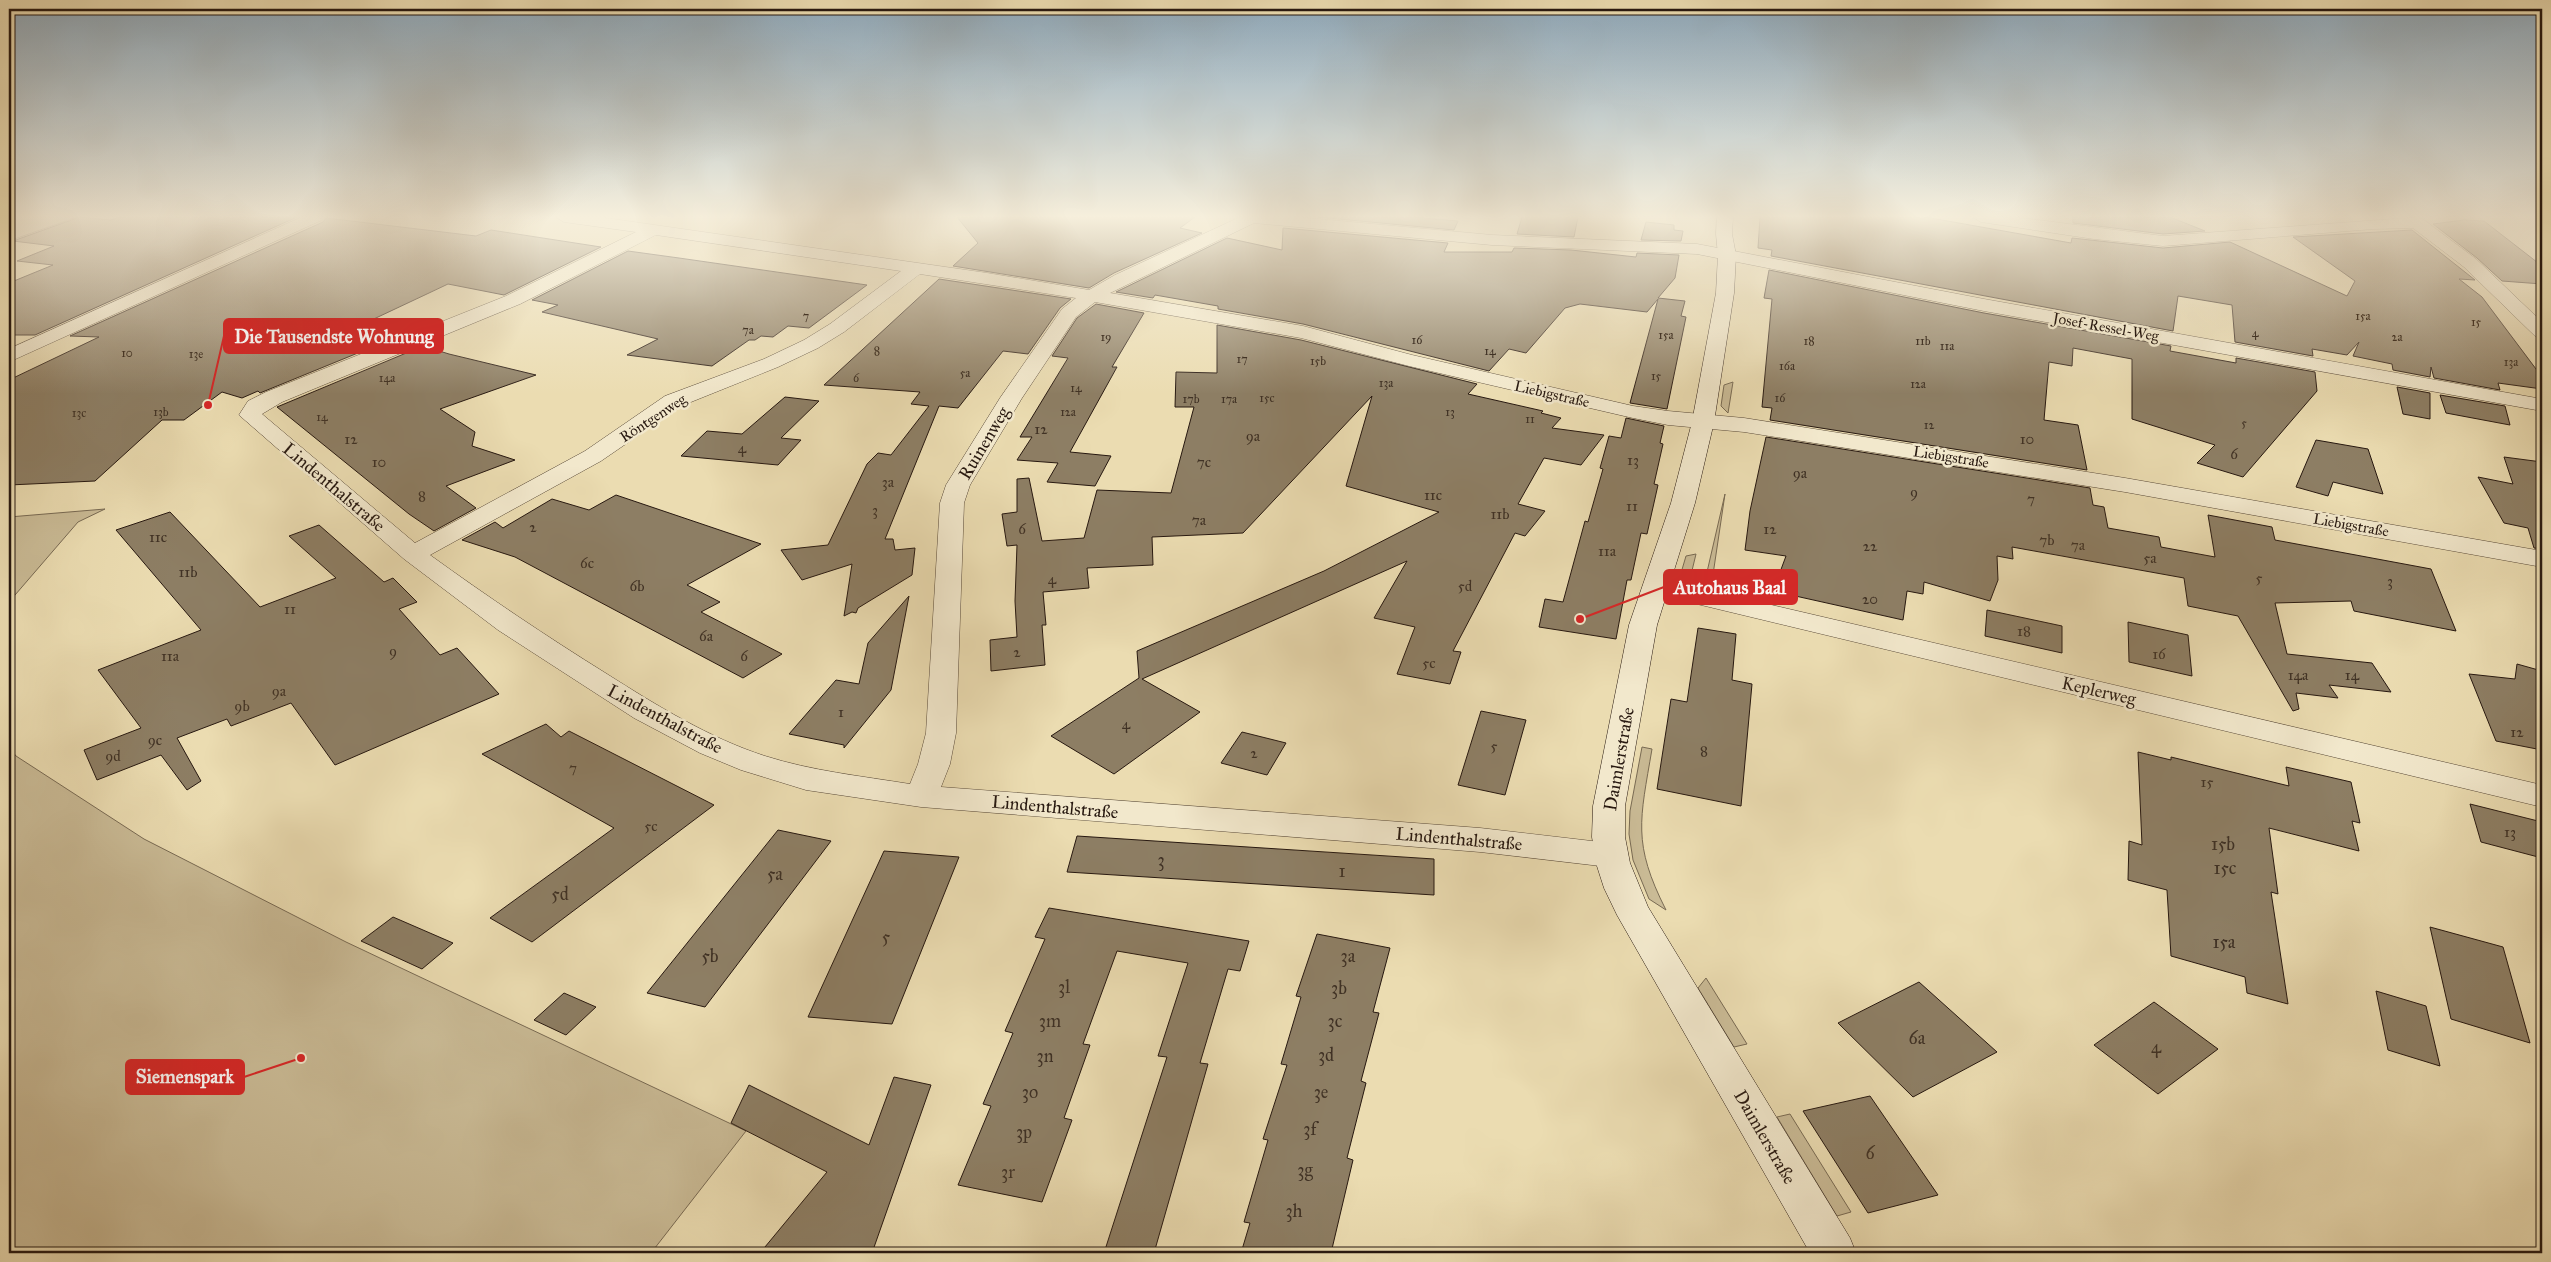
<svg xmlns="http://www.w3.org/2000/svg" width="2551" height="1262" viewBox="0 0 2551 1262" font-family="'IM FELL Great Primer',serif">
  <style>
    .green { fill: #cabb96; stroke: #786a53 }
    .building { fill: #8d7e64; stroke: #271810 }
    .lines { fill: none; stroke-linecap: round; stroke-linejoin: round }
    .street-casing { stroke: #584938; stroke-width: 1 }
    .secondary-casing { stroke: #271810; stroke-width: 1 }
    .street { fill: #f2e8cc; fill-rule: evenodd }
    .secondary { fill: #f2e8cc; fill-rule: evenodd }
    .labels { text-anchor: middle; stroke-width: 5; stroke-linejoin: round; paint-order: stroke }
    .far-number-label { font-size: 12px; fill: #403225 }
    .far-street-label { font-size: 15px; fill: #271810; stroke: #f2e8cc }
    .number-label { font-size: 15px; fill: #403225 }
    .street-label { font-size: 18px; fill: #271810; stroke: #f2e8cc }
    .near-number-label { font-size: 18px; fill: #403225 }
    .leader { fill: none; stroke: #d62828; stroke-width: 2 }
    .callout-dot { fill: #d62828; stroke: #f2e8cc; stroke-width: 2 }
    .callout { fill: #d62828; stroke: #d62828; stroke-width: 2 }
    .callout-label { font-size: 19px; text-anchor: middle; font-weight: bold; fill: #fff }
  </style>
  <rect width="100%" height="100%" fill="#ebdcb1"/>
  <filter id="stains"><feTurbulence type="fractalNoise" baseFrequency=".004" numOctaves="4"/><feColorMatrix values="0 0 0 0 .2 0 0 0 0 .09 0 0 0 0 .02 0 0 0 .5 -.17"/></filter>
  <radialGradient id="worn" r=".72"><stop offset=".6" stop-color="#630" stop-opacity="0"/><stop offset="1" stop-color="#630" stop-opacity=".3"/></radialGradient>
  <!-- green -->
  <path class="green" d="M9 217H77L9 241Z
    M1733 382 1728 413 1721 406 1724 385Z
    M1725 494 1711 588 1704 585Z
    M105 509 78 522 9 602V517Z
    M1696 554 1689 583 1681 573 1686 556Z
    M9 747 16 756 144 839 346 942 746 1131 651 1253H9Z
    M1642 747 1652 749C1640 820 1632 843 1666 910L1649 899 1633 860 1629 834 1630 811Z
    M1706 978 1747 1044 1734 1047 1698 988Z
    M1790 1114 1851 1212 1837 1216 1777 1117Z"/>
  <!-- building -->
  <path class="building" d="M80 217 111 220 119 217H297L35 335H9V283L53 265 17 261 54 246 13 241Z
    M957 217H1195L1180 228 1202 233 1114 273 1089 288 953 266 978 243Z
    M1318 217H1412L1458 221 1454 230Z
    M1522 217H1578L1574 237 1517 234Z
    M1760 217H1925L2071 243 2072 238 2163 248 2230 242 2347 296 2355 281 2293 237 2412 230 2475 280 2459 279 2482 297 2542 377V389L2498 383 2500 390 2434 378 2431 367 2430 377 2393 370 2392 364 2353 356 2359 342 2347 355 2312 349 2313 356 2235 342 2232 305 2178 296 2173 331 1771 256 1772 250 1758 248Z
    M2073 217H2170L2205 231 2163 234 2073 223Z
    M326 218 476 236 491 230 601 247 504 295 448 284 429 293 361 325 397 337 260 393 258 391 242 398 222 392 184 420H162L95 481 9 485V380L99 337 70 336 323 222Z
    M2464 220 2484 221 2542 266V284L2502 281 2477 258 2433 224Z
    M1646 222 1674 225V230L1683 231 1681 241 1641 240Z
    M1283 228 1448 243 1444 252H1512L1514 248 1571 250 1636 257 1637 253 1679 255 1675 278 1658 298 1685 301 1681 316 1686 317 1667 409 1630 403 1658 299 1647 312 1580 304 1565 308 1526 353 1509 349 1489 371 1303 324 1218 309V306L1155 295 1153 298 1116 292 1227 238 1282 250Z
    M628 251 679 258 867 285 809 328 788 326 773 337 761 336 755 340H749L712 366 627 355 658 339 542 312 558 305 532 300Z
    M1769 270 1984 313 2171 346 2170 351 2236 363V358L2315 372 2317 391 2243 477 2197 463 2215 445 2132 419V359L2073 348 2072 366 2049 362 2044 420 2078 425 2087 470 1770 420 1772 408 1762 407 1772 299 1764 298Z
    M939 279 1071 299 1060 308 1028 354 1003 351 958 408 939 406 885 539H893L895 550 915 548 912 575 858 608 856 613 852 612 844 616 852 564 802 580 781 550 828 545 867 464 878 453 891 455 929 406 911 404 920 392 824 385Z
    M1096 304 1144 313 1112 367H1117L1070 452 1111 456 1095 486 1047 482 1058 463 1017 460 1032 437H1020L1068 358 1052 356 1077 318Z
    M1217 325 1301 340 1477 384 1468 394 1543 411 1541 413 1561 418 1552 428 1604 435 1581 465 1544 458 1518 504 1545 511 1525 536 1515 533 1453 651 1461 652 1450 684 1397 674 1415 627 1374 618 1407 561 1142 679 1200 712 1114 774 1051 736 1139 678 1137 651 1324 571 1439 512 1346 486 1372 396 1243 533 1152 537 1153 565 1087 568 1089 588 1043 592 1046 625H1042L1045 665 991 671 990 640 1017 637 1015 601 1017 545 1007 546 1002 514 1017 512V479L1029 478 1042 541 1084 538 1097 490 1171 493 1194 407H1175L1176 372 1217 373Z
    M423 346 449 354 536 375 440 409 475 432 472 446 515 460 446 486 476 508 434 531 409 514 277 407Z
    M2397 387 2430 393V419L2403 414Z
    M2440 395 2505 406 2510 425 2446 413Z
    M785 397 819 401 781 438 801 440 778 465 681 456 707 431 742 434Z
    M1626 418 1664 426 1660 443 1663 444 1654 484 1658 485 1647 534 1641 533 1631 580H1627L1616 639 1539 627 1545 599 1563 602 1585 521 1588 522 1603 469 1600 468 1609 436 1621 438Z
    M1766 437 2090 488 2093 505 2104 507 2108 528 2159 537 2161 547 2215 557 2208 515 2272 527 2275 540 2431 569 2456 631 2354 611 2351 601 2275 603 2287 654 2372 663 2391 692 2329 685 2338 698 2296 693 2299 709 2293 711 2238 616 2188 606 2184 578 2012 547 2013 559 1997 556 1998 580 1990 601 1924 582 1923 594 1907 591 1903 620 1773 591 1786 556 1745 550 1750 511Z
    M2316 440 2368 449 2383 494 2333 482 2328 496 2296 487Z
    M2504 457 2542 462V549L2534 548 2528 528 2504 523 2478 477 2513 484Z
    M616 495 761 544 687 585 720 602 701 612 782 654 743 678 515 557 462 540 495 522 503 528 552 499 589 510Z
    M170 512 260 607 336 578 289 536 319 525 384 582 393 578 417 602 399 609 440 655 457 648 499 694 335 765 291 703 231 726 227 719 177 738 201 781 187 790 161 755 97 780 84 750 141 728 98 670 201 630 116 530Z
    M909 596 891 690 844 748V745L789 734 836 680 859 684 868 643Z
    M1987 610 2062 626V653L1985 636Z
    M2128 622 2188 635 2192 676 2129 662Z
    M1698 628 1736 634 1732 680 1752 684 1741 806 1657 789 1671 699 1687 702Z
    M2517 664 2542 671V750L2496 741 2469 674 2515 679Z
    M1481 711 1526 720 1505 795 1458 785Z
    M546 724 561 737 569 731 714 805 532 942 490 918 614 828 482 754Z
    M1242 732 1286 743 1267 775 1221 763Z
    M2138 752 2171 760V757L2289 786 2286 767 2351 782 2360 823 2352 821 2359 851 2269 828 2278 894 2271 892 2288 1004 2247 993 2245 977 2171 956 2167 890 2128 880 2129 841 2142 845Z
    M2470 804 2542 822V858L2481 842Z
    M778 830 831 841 705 1007 647 993Z
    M1077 836 1434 859V895L1067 872Z
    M884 851 959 857 892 1024 808 1017Z
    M1049 908 1249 941 1240 971 1228 969 1200 1063 1208 1064 1154 1253H1104L1167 1057 1158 1056 1188 963 1117 951 1083 1044 1090 1045 1064 1118 1072 1120 1042 1202 958 1185 991 1106 983 1104 1013 1033 1005 1031 1045 939 1035 937Z
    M393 917 453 943 422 969 361 941Z
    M2430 927 2503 947 2530 1043 2451 1019Z
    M1317 934 1390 948 1373 1012 1379 1013 1361 1081 1366 1083 1347 1158 1353 1160 1331 1253H1241L1250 1223 1244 1222 1268 1140 1263 1139 1287 1065 1281 1064 1301 997 1296 996Z
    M1919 982 1997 1052 1913 1097 1838 1023Z
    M2376 991 2426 1006 2440 1066 2388 1050Z
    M564 993 596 1007 566 1035 534 1020Z
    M2154 1002 2218 1049 2158 1094 2094 1045Z
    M894 1077 931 1085 872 1253H760L827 1172 731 1123 749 1085 869 1145Z
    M1870 1096 1938 1195 1868 1213 1803 1111Z"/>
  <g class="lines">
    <defs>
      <path id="street" d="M302 217H324L322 220 9 362V349Z
        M556 217H599L987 273 1089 290 1115 275 1240 217H1297L1492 235 1697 244 1984 299 2542 399V411L1984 311 1697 254 1492 245 1254 223 1110 293 1303 326 1412 355 1633 406 1668 411 1744 418 2125 478 2542 551V567L2125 492 1744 432 1668 425 1633 418 1409 366 1301 338 1095 302 1076 317 1022 398 970 485 964 503 956 733 950 764 941 787 1480 828 1609 843 1621 847 1626 855 1621 863 1609 867 1480 852 921 807 806 790 741 770 700 753 634 718 498 630 404 559 239 415 248 401 266 392 506 296 636 232 564 222ZM656 235 901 271 830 324 804 340 764 359 665 396 585 451 415 543 262 414 282 402 520 304ZM920 274 1076 298 1062 309 1000 398 946 485 940 503 926 733 918 764 910 784C861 776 812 771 765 756 709 738 656 705 607 674 546 636 488 597 430 555L601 461 681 406 778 367 818 348 844 332Z
        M1973 217H2014L2163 236 2420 217 2476 259 2542 322V338L2535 336 2464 267 2413 228 2373 229 2163 246 2094 239 1981 222Z
        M1656 578 2542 785V807L1647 592 1643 586 1647 580Z"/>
      <path id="secondary" d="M1717 217H1733L1732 234 1736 255 1734 293 1714 422 1695 503 1657 625 1625 806V837L1630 863 1648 907 1850 1238 1856 1253H1810L1617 915 1604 888 1596 863 1592 837 1593 806 1629 625 1671 503 1692 422 1716 293 1718 255 1716 234Z"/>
    </defs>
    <!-- street casing -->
    <use href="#street" class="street-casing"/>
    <!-- secondary casing -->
    <use href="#secondary" class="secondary-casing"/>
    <!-- street -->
    <use href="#street" class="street"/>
    <!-- secondary -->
    <use href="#secondary" class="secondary"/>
  </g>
  <!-- sky -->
  <linearGradient id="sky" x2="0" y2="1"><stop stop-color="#8ea9bc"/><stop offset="0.55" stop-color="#f6efdc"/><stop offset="1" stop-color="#f6efdc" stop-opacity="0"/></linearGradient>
  <rect width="2551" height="394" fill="url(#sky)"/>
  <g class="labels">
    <!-- far-number labels -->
    <g class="far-number-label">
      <text x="806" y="320">7</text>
      <text x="2363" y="320">15a</text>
      <text x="2476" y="326">15</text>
      <text x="748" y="334">7a</text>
      <text x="2255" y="337">4</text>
      <text x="1666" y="339">15a</text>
      <text x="1106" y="341">19</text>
      <text x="2397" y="341">2a</text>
      <text x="1417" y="344">16</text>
      <text x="1809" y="345">18</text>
      <text x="1923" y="345">11b</text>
      <text x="1947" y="350">11a</text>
      <text x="877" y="355">8</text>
      <text x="1490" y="355">14</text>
      <text x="127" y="357">10</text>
      <text x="196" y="358">13e</text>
      <text x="1242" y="363">17</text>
      <text x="1318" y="365">15b</text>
      <text x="2511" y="366">13a</text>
      <text x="1787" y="370">16a</text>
      <text x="965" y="377">5a</text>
      <text x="1656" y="380">15</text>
      <text x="387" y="382">14a</text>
      <text x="856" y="382">6</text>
      <text x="1386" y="387">13a</text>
      <text x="1918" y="388">12a</text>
      <text x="1076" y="392">14</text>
      <text x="1267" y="402">15c</text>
      <text x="1780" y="402">16</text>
      <text x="1191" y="403">17b</text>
      <text x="1229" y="403">17a</text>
      <text x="161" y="416">13b</text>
      <text x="1068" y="416">12a</text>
      <text x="1450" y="416">13</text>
      <text x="79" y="417">13c</text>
      <text x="322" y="421">14</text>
      <text x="1530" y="423">11</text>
      <text x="2244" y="427">5</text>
      <text x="1929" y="429">12</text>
    </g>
    <!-- far-street labels -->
    <g class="far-street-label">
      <text transform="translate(2106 327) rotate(10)" y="5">Josef-Ressel-Weg</text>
      <text transform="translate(1552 394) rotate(13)" y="5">Liebigstraße</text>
      <text transform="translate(653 418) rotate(-33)" y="5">Röntgenweg</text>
      <text transform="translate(1951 457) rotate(9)" y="5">Liebigstraße</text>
      <text transform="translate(2351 525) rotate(10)" y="5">Liebigstraße</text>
    </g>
    <!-- number labels -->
    <g class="number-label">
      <text x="1041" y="434">12</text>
      <text x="1253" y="441">9a</text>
      <text x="351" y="444">12</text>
      <text x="2027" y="444">10</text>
      <text x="742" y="453">4</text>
      <text x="2234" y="459">6</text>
      <text x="1633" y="465">13</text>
      <text x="379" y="467">10</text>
      <text x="1204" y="467">7c</text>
      <text x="1800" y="478">9a</text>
      <text x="888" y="487">3a</text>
      <text x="1914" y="497">9</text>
      <text x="1433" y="500">11c</text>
      <text x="422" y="501">8</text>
      <text x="2031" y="504">7</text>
      <text x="1632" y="511">11</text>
      <text x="875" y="515">3</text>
      <text x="1500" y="519">11b</text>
      <text x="1199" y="525">7a</text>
      <text x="533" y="532">2</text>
      <text x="1022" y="534">6</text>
      <text x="1770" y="534">12</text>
      <text x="158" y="542">11c</text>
      <text x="2047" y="545">7b</text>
      <text x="2078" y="550">7a</text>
      <text x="1870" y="551">22</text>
      <text x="1607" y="556">11a</text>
      <text x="2150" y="563">5a</text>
      <text x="587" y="568">6c</text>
      <text x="188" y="577">11b</text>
      <text x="2259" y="583">5</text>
      <text x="1052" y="584">4</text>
      <text x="2390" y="586">3</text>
      <text x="637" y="591">6b</text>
      <text x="1465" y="591">5d</text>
      <text x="1870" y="604">20</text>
      <text x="290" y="614">11</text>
      <text x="2024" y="636">18</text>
      <text x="706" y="641">6a</text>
      <text x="393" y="656">9</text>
      <text x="1017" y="657">2</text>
      <text x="2159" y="659">16</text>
      <text x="170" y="661">11a</text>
      <text x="744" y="661">6</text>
      <text x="1429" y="668">5c</text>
      <text x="2298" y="680">14a</text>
      <text x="2352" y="680">14</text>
      <text x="279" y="696">9a</text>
      <text x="242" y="711">9b</text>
      <text x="841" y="717">1</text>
      <text x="1126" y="729">4</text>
      <text x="2517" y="737">12</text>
      <text x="155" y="745">9c</text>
      <text x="1494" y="751">5</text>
      <text x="1704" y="756">8</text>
      <text x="1254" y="758">2</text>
      <text x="113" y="761">9d</text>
      <text x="573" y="773">7</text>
      <text x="2207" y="787">15</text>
      <text x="651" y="831">5c</text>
      <text x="2510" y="837">13</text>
    </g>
    <!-- street labels -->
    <g class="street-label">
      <text transform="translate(984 443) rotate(-59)" y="6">Ruinenweg</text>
      <text transform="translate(334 487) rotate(40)" y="6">Lindenthalstraße</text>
      <text transform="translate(2099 691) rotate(13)" y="6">Keplerweg</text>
      <text transform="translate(665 719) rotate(28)" y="6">Lindenthalstraße</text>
      <text transform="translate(1619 759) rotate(-80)" y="6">Daimlerstraße</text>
      <text transform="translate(1055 807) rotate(5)" y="6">Lindenthalstraße</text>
      <text transform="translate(1459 839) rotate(5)" y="6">Lindenthalstraße</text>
      <text transform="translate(1765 1137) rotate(60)" y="6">Daimlerstraße</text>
    </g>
    <!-- near-number labels -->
    <g class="near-number-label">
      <text x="2223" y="850">15b</text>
      <text x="1161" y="866">3</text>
      <text x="2225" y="874">15c</text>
      <text x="1342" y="877">1</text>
      <text x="775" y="880">5a</text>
      <text x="560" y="900">5d</text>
      <text x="886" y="943">5</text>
      <text x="2224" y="948">15a</text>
      <text x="710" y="962">5b</text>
      <text x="1348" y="962">3a</text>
      <text x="1064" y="993">3l</text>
      <text x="1339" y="994">3b</text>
      <text x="1050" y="1027">3m</text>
      <text x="1335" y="1027">3c</text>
      <text x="1917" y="1044">6a</text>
      <text x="2156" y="1053">4</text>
      <text x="1326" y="1061">3d</text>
      <text x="1045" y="1062">3n</text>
      <text x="1030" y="1098">3o</text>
      <text x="1321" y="1098">3e</text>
      <text x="1310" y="1135">3f</text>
      <text x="1024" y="1138">3p</text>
      <text x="1870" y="1159">6</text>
      <text x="1305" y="1176">3g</text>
      <text x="1008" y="1178">3r</text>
      <text x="1294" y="1217">3h</text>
    </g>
  </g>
  <!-- callouts -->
  <path class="leader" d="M208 405L224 336M1580 619L1664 587M301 1058L244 1077"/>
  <g class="callout-dot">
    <circle cx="208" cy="405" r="5"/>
    <circle cx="1580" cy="619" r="5"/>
    <circle cx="301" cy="1058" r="5"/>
  </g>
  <g class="callout">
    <rect x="224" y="319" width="219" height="34" rx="5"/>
    <rect x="1664" y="570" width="133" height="34" rx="5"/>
    <rect x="126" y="1060" width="118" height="34" rx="5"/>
  </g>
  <g class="callout-label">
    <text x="334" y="343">Die Tausendste Wohnung</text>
    <text x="1730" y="594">Autohaus Baal</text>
    <text x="185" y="1083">Siemenspark</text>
  </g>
  <!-- margin -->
  <rect width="2551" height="1262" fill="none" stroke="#ebdcb1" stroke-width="30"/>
  <rect x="10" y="10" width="2531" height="1242" fill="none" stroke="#271810" stroke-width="2.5"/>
  <rect x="15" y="15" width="2521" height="1232" fill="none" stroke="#271810"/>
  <rect width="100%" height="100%" filter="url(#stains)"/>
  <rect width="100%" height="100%" fill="url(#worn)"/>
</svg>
